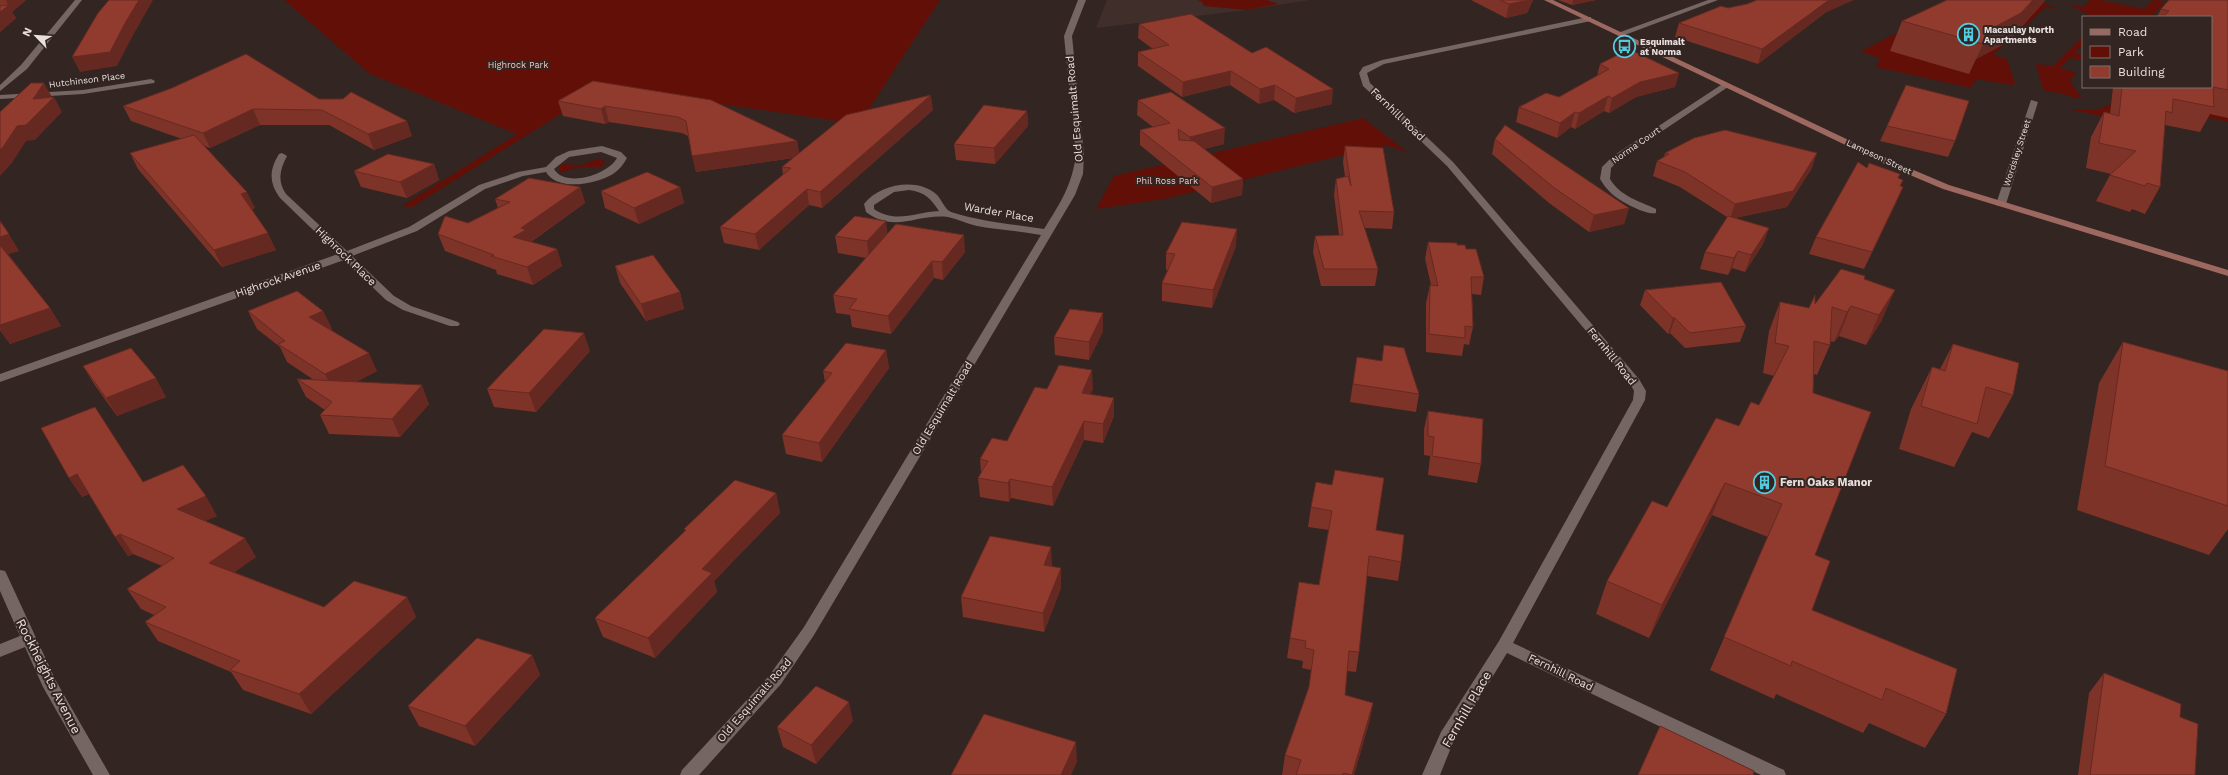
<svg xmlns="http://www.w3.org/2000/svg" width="2228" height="775" viewBox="0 0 2228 775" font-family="'Work Sans',sans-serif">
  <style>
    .built { fill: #402e2a }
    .green { fill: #621007 }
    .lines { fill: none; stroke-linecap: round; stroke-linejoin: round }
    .street { fill: #756663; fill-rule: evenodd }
    .secondary { fill: #9d6860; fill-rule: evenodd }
    .wall { fill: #7d3328 }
    .shaded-wall { fill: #662921 }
    .building { fill: #913b2f; stroke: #662921 }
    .labels { text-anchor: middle; stroke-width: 4; stroke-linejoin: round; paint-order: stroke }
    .far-poi-label { font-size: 9px; font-weight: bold; fill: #e9e0de; stroke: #322522; text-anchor: start }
    .far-park-label { font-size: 9px; fill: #fac7be; stroke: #322522 }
    .far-street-label { font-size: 9px; fill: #e9e0de; stroke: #322522 }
    .street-label { font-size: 11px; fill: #e9e0de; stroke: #322522 }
    .poi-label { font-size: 11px; font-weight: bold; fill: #e9e0de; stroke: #322522; text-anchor: start }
    .near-street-label { font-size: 13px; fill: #e9e0de; stroke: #322522 }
  </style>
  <rect width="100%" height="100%" fill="#322522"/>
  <!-- built -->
  <path class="built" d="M1107 0H1310L1247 10 1096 28Z"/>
  <!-- green -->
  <path class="green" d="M284 0H940L859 124 604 87 412 207 402 206 517 134 370 74Z
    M1198 0H1267L1278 4 1247 10 1204 6 1203 3Z
    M1946 0 2039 1 2060 10 2046 7 1993 55 2007 59 2015 83 2013 85 1976 79 1971 88 1876 67 1880 59 1861 51 1925 19Z
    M2090 0H2101L2144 9 2153 0H2157L2214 13 2165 2 2151 17C2132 17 2107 21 2089 15 2084 13 2075 7 2067 4L2083 7Z
    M2083 36V48L2080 47 2075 53 2083 55V58L2081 60 2070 58 2060 68 2076 72 2070 81 2081 97 2071 99 2072 96 2043 90 2036 64 2053 66Z
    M2120 101 2134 102 2187 113 2202 114 2208 111 2228 116V122L2131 102 2127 122 2068 109H2098Z
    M1363 118 1407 152 1389 146 1377 147 1164 199 1096 209 1114 176Z
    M599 158 605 162 602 167H577L561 173 559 170 561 164 581 165Z"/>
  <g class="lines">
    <!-- street -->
    <path class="street" d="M75 0H82L27 69 0 91V85L21 65Z
      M1078 0H1086L1072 36 1084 155 1083 174 1075 195 814 635 781 684 699 775H680L682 770 769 676 804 627 1041 235C1020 231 998 230 977 226 967 224 958 219 948 217 917 213 896 234 866 212L864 204C879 184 917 177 936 194 941 198 945 210 951 212 982 222 1013 224 1044 229 1060 204 1072 185 1076 155L1064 36ZM909 190C925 192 931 199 939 211 916 212 895 224 874 209V205L894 192Z
      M1708 0H1718L1622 36 1615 34Z
      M1588 17H1591V21L1384 64 1367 73 1370 83 1453 162 1639 379 1646 391 1645 400 1513 643 1784 770 1786 775H1761L1507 653 1454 740 1440 775H1422L1441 732 1499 641 1633 400 1634 391 1630 383 1447 166 1363 86 1359 73 1363 67 1382 60Z
      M151 79 155 81 154 83 83 94 0 99V95L83 90Z
      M1724 83 1731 85 1619 160 1611 168 1610 179C1620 196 1639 201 1656 209V213C1647 216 1617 200 1610 192 1606 188 1603 184 1600 179L1602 167 1613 156Z
      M2031 100 2038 102 2006 204 2004 206H1998L1996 204Z
      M602 146 621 152 627 158C623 165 619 170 613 174 596 184 558 192 546 172L523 176 485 189 417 231 352 256 394 296 411 306 458 322 460 324 458 326H450L403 310 386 300 344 260 0 382V374L338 254 280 198C269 183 269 170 279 154L282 153 287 156C280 169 277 181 286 194L347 251 409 227 479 185 518 172 546 167 556 157 569 151ZM601 152 617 158C608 175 565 188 554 169L569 157Z
      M0 570 5 571 7 575 56 681 110 775H93L43 687 25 647 0 657V644L20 636 0 591Z"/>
    <!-- secondary -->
    <path class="secondary" d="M1544 0H1553L1897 163 1949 185 2228 270V276L1943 189 1891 167Z"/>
  </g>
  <!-- wall -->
  <path class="wall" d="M0 0H26L12 12 16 18 0 32Z
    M1471 0H1533L1527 13 1506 18Z
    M1558 0H1596L1572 5Z
    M2228 0V118L2210 114 2200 132 2165 125 2160 187 2145 214 2132 209 2130 212 2096 201 2110 175 2111 174 2086 168 2091 137 2104 112 2110 114 2113 87H2211V17H2157L2161 9Z
    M2044 2 2008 42 1976 59 1969 74 1890 51 1902 21Z
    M1747 4 1825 13 1758 64 1675 37 1679 23 1728 8Z
    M1139 24 1332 104 1294 113 1274 100 1259 104 1230 85 1182 97 1138 66V52L1153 49 1138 38Z
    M1600 64 1679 73 1675 87 1636 97 1609 113 1604 111 1575 129 1571 127 1557 138 1516 122 1519 107 1559 97 1597 76Z
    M593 81 797 141 799 153 933 110 822 208 809 205 759 250 724 243 720 227 783 175 782 167 793 158 696 172 688 136 682 133 609 122 605 124 563 116 558 101Z
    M319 99 412 136 374 150 329 125H260L210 148 204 146 255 208 252 209 276 250 222 267 138 169 130 153 182 139 131 121 123 106Z
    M1138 100 1224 144 1204 149 1243 179 1242 195 1211 203 1140 145V130L1153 127 1137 115Z
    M1027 111 1028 126 995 164 956 160 954 144Z
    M1887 126 1955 141 1948 157 1880 141Z
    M1495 139 1629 208 1624 224 1589 232 1549 203 1492 154Z
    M1345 146 1394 212 1392 229 1364 228 1378 269 1375 286H1321L1313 252 1315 236 1339 235 1334 195 1336 179 1345 177 1343 162Z
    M1665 153 1812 168 1787 207 1735 218 1769 228 1763 244 1745 272 1732 268 1728 275 1700 269 1705 252 1727 217 1680 187 1653 176 1657 161 1664 157Z
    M434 164 439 180 407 198 361 187 354 171Z
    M1867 168 1903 180 1900 186 1903 187 1896 203 1864 269 1809 254 1816 237Z
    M580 187 585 203 531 242 557 249 562 266 533 285 497 274 496 270 445 251 438 234 468 223 498 208 495 199Z
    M680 187 684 203 639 224 605 208 601 191Z
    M0 221 19 251 8 254 50 308 61 326 10 344 0 330Z
    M888 233 965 252 943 280 934 278 891 334 852 327 850 315 836 313 833 295 866 258 838 253 835 236Z
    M1428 242 1457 245 1466 249 1484 277 1481 295 1472 294 1473 327 1469 345 1464 344 1462 356 1426 352V303L1430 285H1431L1425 259Z
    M1236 246 1212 308 1162 301V283L1168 270H1166V253Z
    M615 266 680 292 684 309 646 321 620 283Z
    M1864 279 1882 320 1866 345 1839 336 1834 342 1830 341V345L1817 375 1814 374 1813 393 1815 555 1812 610 1946 714 1925 748 1869 723 1863 733 1776 694 1774 699 1710 670 1768 537 1712 515 1649 638 1596 614 1607 581 1667 507 1739 426 1759 405 1774 376 1763 373 1769 331 1780 302 1809 308Z
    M1645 290 1746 326 1740 342 1685 348 1670 333 1668 334 1640 305Z
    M248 311H323L332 329H330L377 371 356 382 429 404 400 437 329 434 320 415 325 410 306 397 297 379 314 380 287 362 280 347 257 329Z
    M1103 313V331L1089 360 1055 355 1054 337Z
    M2123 342 2228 371V529L2209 555 2077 510 2099 383Z
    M1953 344 2013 395 1989 438 1972 432 1954 467 1899 449 1911 409 1932 367 1940 369Z
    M886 350 889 368 822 462 786 454 782 435 825 382 823 371Z
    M590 351 536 412 494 407 487 389Z
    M1357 357 1419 394 1416 412 1350 402Z
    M83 366 166 397 117 416 94 384Z
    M1047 389H1093L1090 394 1114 416 1103 443 1084 440 1053 506 1011 498 1009 502 980 497 978 478 981 473 980 459 1007 441Z
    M1428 411 1481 464 1477 483 1428 475 1430 456 1424 455V429Z
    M69 478 143 482 217 516 205 521 256 557 234 572 324 607 407 597 416 617 311 714 243 690 231 672 158 641 145 622 154 615 141 609 127 589 162 566 133 554 128 556 115 537 89 494 82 497Z
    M1316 482 1376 530 1401 562 1398 581 1367 576 1359 652 1356 672 1347 671 1345 695 1373 703 1369 723 1354 775H1282L1285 755 1309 687 1311 670 1302 668 1303 661 1287 658 1290 638 1319 585 1329 530 1308 527 1311 507Z
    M776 493 780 513 714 581 717 592 655 658 603 637 595 618 685 531 684 529Z
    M1052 567 1061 568V588L1044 632 963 617 961 597Z
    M532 655 540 675 475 746 419 726 408 706Z
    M2104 673 2195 775H2078L2089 693Z
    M853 721 816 764 783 747 777 727Z"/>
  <!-- shaded-wall -->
  <path class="shaded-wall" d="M6 0H26L12 12 16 18 0 32V12L8 5Z
    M139 0H153L131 39 117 66 80 72 72 57 124 25Z
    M1530 0H1533L1527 13 1506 18 1509 4Z
    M1573 0H1596L1572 5Z
    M1829 0H1854L1825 13 1758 64 1762 49Z
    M2033 0H2045L2044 2 2008 42 1976 59 1983 44 1987 31Z
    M1231 71 1230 85 1182 97 1183 82Z
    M1679 73 1675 87 1636 97 1609 113 1612 98 1640 82Z
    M44 83 52 97H54L62 112 35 140 26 141 12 163 0 176V150Z
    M1275 85 1274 100 1259 104 1260 89Z
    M1333 89 1332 104 1294 113 1296 98Z
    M931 95 933 110 822 208 820 192Z
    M1608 96 1604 111 1575 129 1579 113Z
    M605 106 609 122 605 124 601 109Z
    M253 109 260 125 210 148 203 133Z
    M1027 111 1028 126 995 164 994 148Z
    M1575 112 1571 127 1557 138 1560 123Z
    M407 121 412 136 374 150 368 134Z
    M1225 128 1224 144 1189 152 1190 137Z
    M797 141 800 157 696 172 692 156Z
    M1817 153 1812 168 1787 207 1730 219 1735 204Z
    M434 164 439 180 407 198 400 182Z
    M1243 179 1242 195 1211 203 1212 187Z
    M580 187 585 203 530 242 513 237 521 228Z
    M680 187 684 203 639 224 634 208Z
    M1903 187 1896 203 1864 269 1872 252Z
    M807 189 809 205 759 250 755 234Z
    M247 192 255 208 249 210 241 194Z
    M1629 208 1624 224 1589 232 1594 215Z
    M886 221 888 237 869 258 867 241Z
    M1769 228 1763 244 1745 272 1751 255Z
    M1237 229 1236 246 1212 308 1213 290Z
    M268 233 276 250 222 267 214 250Z
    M9 234 19 251 5 255 0 246V237Z
    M964 235 965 252 943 280 942 262Z
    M557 249 562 266 533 285 527 267Z
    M1738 251 1732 268 1728 275 1734 258Z
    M932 261 934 278 891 334 888 316Z
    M1895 290 1882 320 1866 345 1879 315Z
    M680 292 684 309 646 321 641 304Z
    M1851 306 1839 336 1834 342 1847 312Z
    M50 308 61 326 10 344 0 329V325Z
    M323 311 332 329 317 335 309 317Z
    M1103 313V331L1089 360V342Z
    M1673 318H1675L1670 333 1668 334Z
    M584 333 590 351 536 412 529 393Z
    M886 350 889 368 822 462 819 443Z
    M369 353 377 371 334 393 325 374Z
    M1092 370 1093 389 1083 411 1082 393Z
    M156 378 166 397 117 416 106 398Z
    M422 385 429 404 400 437 392 419Z
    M1114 398V416L1103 443V424Z
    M1084 421V440L1053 506 1052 487Z
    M77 474 90 493 82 497 69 478Z
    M1010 479 1011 498 1009 502 1008 483Z
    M1725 483 1712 515 1649 638 1662 605Z
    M776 493 780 513 714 581 717 592 655 658 648 638 702 569Z
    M206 496 217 516 189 528 177 509Z
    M120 534 133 554 128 556 115 537Z
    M245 538 256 557 221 582 209 563Z
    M1051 547 1052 566 1044 585V565Z
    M1061 568V588L1044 632 1043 613Z
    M407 597 416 617 311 714 299 694Z
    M532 655 540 675 475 746 465 726Z
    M849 702 853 721 816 764 811 745Z
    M1373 703 1369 723 1354 775H1352Z
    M1076 742 1077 762 1071 775H1061Z"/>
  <!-- building -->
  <path class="building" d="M109 0H139L124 25 110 52 72 57 98 13Z
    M1500 0H1530L1509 4Z
    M1757 0H1829L1762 49 1679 23 1721 6 1728 8 1747 4Z
    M1947 0H2033L2021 13 1987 31 1983 44 1902 21Z
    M2169 0H2228V90L2213 87 2214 107 2173 99 2172 113 2166 111 2160 187 2147 183 2145 186 2110 175 2136 151 2099 143 2104 112 2119 116 2122 87H2211V17H2163L2169 11 2161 9Z
    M9 5 0 12V6Z
    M1191 14 1252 53 1266 47 1333 89 1296 98 1275 85 1260 89 1231 71 1183 82 1138 52 1169 45 1139 24Z
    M1629 49 1679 73 1640 82 1612 98 1608 96 1579 113 1575 112 1560 123 1519 107 1546 93 1559 97 1609 69 1600 64Z
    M246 54 319 99H343L351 92 407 121 368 134 322 110 253 109 203 133 123 106 172 88Z
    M593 81 711 100 797 141 692 156 686 121 678 117 605 106 601 109 558 101Z
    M31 83H44L33 99 54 97 26 125 17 126 3 147 0 150V112Z
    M1906 85 1969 101 1955 141 1887 126Z
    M1171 92 1225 128 1190 137 1178 129 1179 140 1194 141 1243 179 1212 187 1140 130 1170 123 1138 100Z
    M931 95 820 192 807 189 755 234 720 227 791 168 782 167 846 115Z
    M984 105 1027 111 994 148 954 144Z
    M1505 125 1629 208 1594 215 1553 187 1495 139Z
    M1725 130 1817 153 1793 191 1735 204 1685 172 1657 161 1669 154 1665 153 1694 138Z
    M194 135 247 192 241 194 268 233 214 250 130 153Z
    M1345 146 1383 148 1394 212 1359 211 1378 269H1324L1315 236 1343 235 1336 179 1348 176 1351 186Z
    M388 154 434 164 400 182 354 171Z
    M1858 162 1867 168 1869 163 1900 174 1898 178 1903 180 1900 186 1903 187 1872 252 1816 237Z
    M647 172 680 187 634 208 601 191Z
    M529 178 580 187 521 228 526 230 513 237 557 249 527 267 491 256 494 255 438 234 445 216 468 223 510 202 495 199Z
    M855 216 886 221 867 241 835 236Z
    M1728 216 1769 228 1751 255 1738 251 1734 258 1705 252Z
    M0 221 9 234 0 237Z
    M1182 222 1237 229 1213 290 1162 283 1175 254 1166 253Z
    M896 224 964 235 942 262 932 261 888 316 849 309 857 299 833 295Z
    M1428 242 1457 243V245H1465L1466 249H1476L1484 277H1471L1473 327 1465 326V338L1429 334 1430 285 1438 286Z
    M0 245 50 308 0 325Z
    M653 255 680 292 641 304 615 266Z
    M1841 269 1865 276 1864 279 1895 290 1879 315 1851 306 1847 312 1832 307 1830 345 1814 341 1813 393 1871 412 1815 555 1830 561 1812 610 1957 669 1946 714 1886 688 1882 700 1792 661 1791 666 1724 637 1782 504 1725 483 1662 605 1607 581 1652 501 1667 507 1716 418 1739 426 1751 402 1759 405 1789 346 1775 343 1780 302 1809 308 1815 295V304Z
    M1721 282 1746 326 1690 333 1675 318H1673L1645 290Z
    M297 291 323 311 309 317 369 353 325 374 278 344 285 341 248 311Z
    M1070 309 1103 313 1089 342 1054 337Z
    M544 329 584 333 529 393 487 389Z
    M2123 342 2228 371V506L2105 466Z
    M846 343 886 350 819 443 782 435 832 373 823 371Z
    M1953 344 2019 363 2013 395 1986 387 1977 424 1921 406 1932 367 1945 371Z
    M1384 345 1404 348 1419 394 1353 384 1357 357 1382 361Z
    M131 348 156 378 106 398 83 366Z
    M1059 365 1092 370 1082 393 1114 398 1103 424 1084 421 1052 487 1010 479 1008 483 978 478 988 461 980 459 992 438 1007 441 1035 387 1047 389Z
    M297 379 422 385 392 419 320 415 332 402Z
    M95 407 143 482 183 465 206 496 177 509 245 538 209 563 324 607 354 581 407 597 299 694 230 670 240 661 145 622 166 607 127 589 174 558 120 534 115 537 77 474 69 478 41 428Z
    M1428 411 1483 419 1481 464 1432 456 1434 437 1428 436Z
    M1335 470 1384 478 1376 530 1404 535 1401 562 1369 556 1359 652 1349 651 1345 695 1373 703 1352 775 1343 773V775H1296L1301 760 1285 755 1309 687 1314 650 1305 648 1306 641 1290 638 1299 582 1319 585 1332 511 1311 507 1316 482 1332 485Z
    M735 480 776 493 702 569 712 573 648 638 595 618 686 530 684 529Z
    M990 536 1051 547 1044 565 1061 568 1043 613 961 597Z
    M477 638 532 655 465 726 408 706Z
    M2104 673 2181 704 2180 717 2198 724 2195 775H2090Z
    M816 686 849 702 811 745 777 727Z
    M984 714 1076 742 1061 775H951Z
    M1660 726 1754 771 1753 775H1638Z"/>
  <!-- icons -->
  <defs>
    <symbol id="building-ring" viewBox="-11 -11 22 22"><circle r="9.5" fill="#322522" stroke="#54cade" stroke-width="1.5"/><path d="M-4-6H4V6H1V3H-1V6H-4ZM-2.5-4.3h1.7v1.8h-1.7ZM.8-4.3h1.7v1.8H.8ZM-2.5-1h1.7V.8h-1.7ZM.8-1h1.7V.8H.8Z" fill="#54cade"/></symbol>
    <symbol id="bus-ring" viewBox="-11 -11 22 22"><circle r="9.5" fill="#322522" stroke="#54cade" stroke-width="1.5"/><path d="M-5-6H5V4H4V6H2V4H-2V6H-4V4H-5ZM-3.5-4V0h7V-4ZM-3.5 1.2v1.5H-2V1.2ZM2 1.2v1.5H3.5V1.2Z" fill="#54cade"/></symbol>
  </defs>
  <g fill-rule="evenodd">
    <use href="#building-ring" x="1956" y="22" width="25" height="25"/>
    <use href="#bus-ring" x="1612" y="34" width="25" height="25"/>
    <use href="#building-ring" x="1752" y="470" width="25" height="25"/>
  </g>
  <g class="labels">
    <!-- far-poi labels -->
    <g class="far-poi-label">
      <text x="1984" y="33">Macaulay North<tspan x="1984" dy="10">Apartments</tspan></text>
      <text x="1640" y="45">Esquimalt<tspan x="1640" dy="10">at Norma</tspan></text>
    </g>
    <!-- far-park labels -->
    <g class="far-park-label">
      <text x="518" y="68">Highrock Park</text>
      <text x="1167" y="184">Phil Ross Park</text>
    </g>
    <!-- far-street labels -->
    <g class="far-street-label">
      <text transform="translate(87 80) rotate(-7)" y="3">Hutchinson Place</text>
      <text transform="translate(1636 145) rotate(-35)" y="3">Norma Court</text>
      <text transform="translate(2017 153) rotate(-72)" y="3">Wordsley Street</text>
      <text transform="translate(1879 157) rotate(25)" y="3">Lampson Street</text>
    </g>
    <!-- street labels -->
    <g class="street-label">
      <text transform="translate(1074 109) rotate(-95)" y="4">Old Esquimalt Road</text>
      <text transform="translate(1398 114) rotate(44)" y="4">Fernhill Road</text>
      <text transform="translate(999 212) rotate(10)" y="4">Warder Place</text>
      <text transform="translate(346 256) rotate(44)" y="4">Highrock Place</text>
      <text transform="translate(278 279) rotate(-19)" y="4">Highrock Avenue</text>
      <text transform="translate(1612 356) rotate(51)" y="4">Fernhill Road</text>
      <text transform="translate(942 408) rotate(-59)" y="4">Old Esquimalt Road</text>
      <text transform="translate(1561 672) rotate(26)" y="4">Fernhill Road</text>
      <text transform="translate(754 700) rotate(-49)" y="4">Old Esquimalt Road</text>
    </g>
    <!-- poi labels -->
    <g class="poi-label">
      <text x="1780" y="486">Fern Oaks Manor</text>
    </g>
    <!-- near-street labels -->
    <g class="near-street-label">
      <text transform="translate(49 676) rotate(63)" y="5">Rockheights Avenue</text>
      <text transform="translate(1466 709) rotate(-60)" y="5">Fernhill Place</text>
    </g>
  </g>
  <!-- legend -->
  <rect x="2082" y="16" width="130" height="72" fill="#322522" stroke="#7b706d"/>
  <rect x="2090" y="29" width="20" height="6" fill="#9d6860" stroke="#7b706d"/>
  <text x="2118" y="36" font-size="12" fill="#e9e0de">Road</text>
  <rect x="2090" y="46" width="20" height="12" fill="#621007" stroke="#7b706d"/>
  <text x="2118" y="56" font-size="12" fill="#e9e0de">Park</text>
  <rect x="2090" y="66" width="20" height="12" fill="#913b2f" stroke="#7b706d"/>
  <text x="2118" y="76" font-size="12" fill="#e9e0de">Building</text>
  <!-- north arrow -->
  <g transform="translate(36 36) rotate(295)" stroke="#322522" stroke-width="3" paint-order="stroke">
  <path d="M0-3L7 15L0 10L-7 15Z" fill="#e9e0de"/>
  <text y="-6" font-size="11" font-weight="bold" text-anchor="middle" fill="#e9e0de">N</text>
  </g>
</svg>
